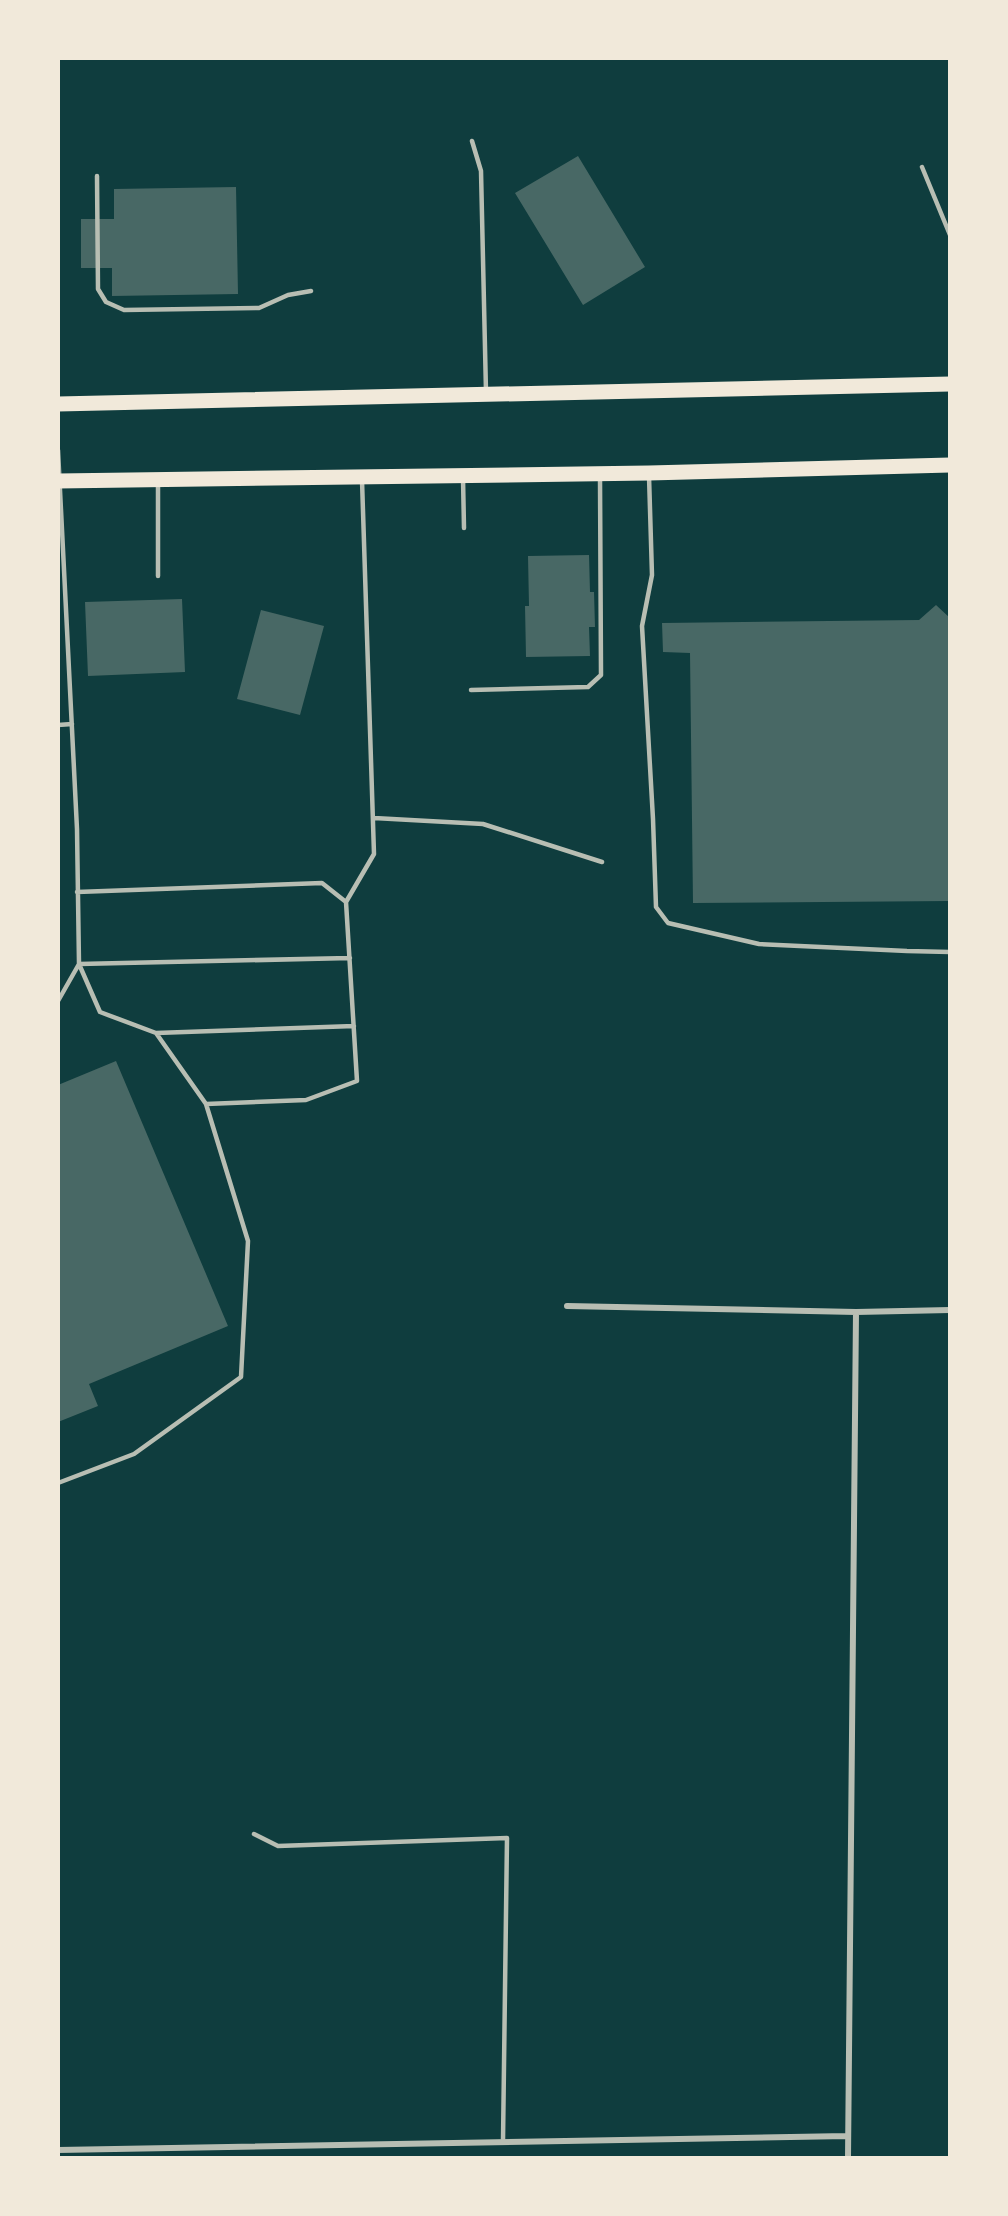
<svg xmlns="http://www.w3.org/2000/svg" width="1008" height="2216" viewBox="0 0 1008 2216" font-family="Georgia,serif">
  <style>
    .building { fill: #486865 }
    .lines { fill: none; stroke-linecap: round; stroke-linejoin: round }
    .service { stroke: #b8beb3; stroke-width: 4.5 }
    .minor { stroke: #b8beb3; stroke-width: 6 }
    .primary { stroke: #f1e9da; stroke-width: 15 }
  </style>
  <rect width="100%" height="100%" fill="#0f3d3e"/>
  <!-- building -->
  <path class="building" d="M578 156 645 267 583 305 515 193Z
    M236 187 238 294 112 296V268H81V219H114V189Z
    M589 555 590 592H594L595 627H589L590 656 526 657 525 606H529L528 556Z
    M182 599 185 672 88 676 85 602Z
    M936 605 950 618V901L693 903 690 653 663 652 662 623 919 620Z
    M261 610 324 626 300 715 237 699Z
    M116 1061 228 1326 89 1384 98 1406 58 1422V1085Z"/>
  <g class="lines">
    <!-- service -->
    <path class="service" d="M472 141 481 171 486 392
      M922 167 950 235
      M97 176 98 289 106 302 124 310 259 308 288 295 311 291
      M58 450 77 829 79 964 100 1012 156 1033 206 1104 306 1100 357 1081 346 902 374 854 362 480
      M649 476 652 575 642 626 653 819 656 907 668 923 759 944 907 951 950 952
      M463 478 464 528
      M158 483V576
      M471 690 588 687 601 675 600 477
      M58 725 72 724
      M374 818 483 824 602 862
      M77 892 322 883 346 902
      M58 1001 79 964 350 958
      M156 1033 354 1026
      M58 1483 134 1454 241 1377 248 1241 206 1104
      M254 1834 278 1846 507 1838 503 2141"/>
    <!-- minor -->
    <path class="minor" d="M567 1306 856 1312 950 1310
      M58 2150 847 2136
      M848 2158 856 1312"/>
    <!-- primary -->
    <path class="primary" d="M58 404 950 384
      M58 481 649 473 950 465"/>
  </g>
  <!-- border -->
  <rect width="1008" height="2216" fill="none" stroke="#f1e9da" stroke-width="120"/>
</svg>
